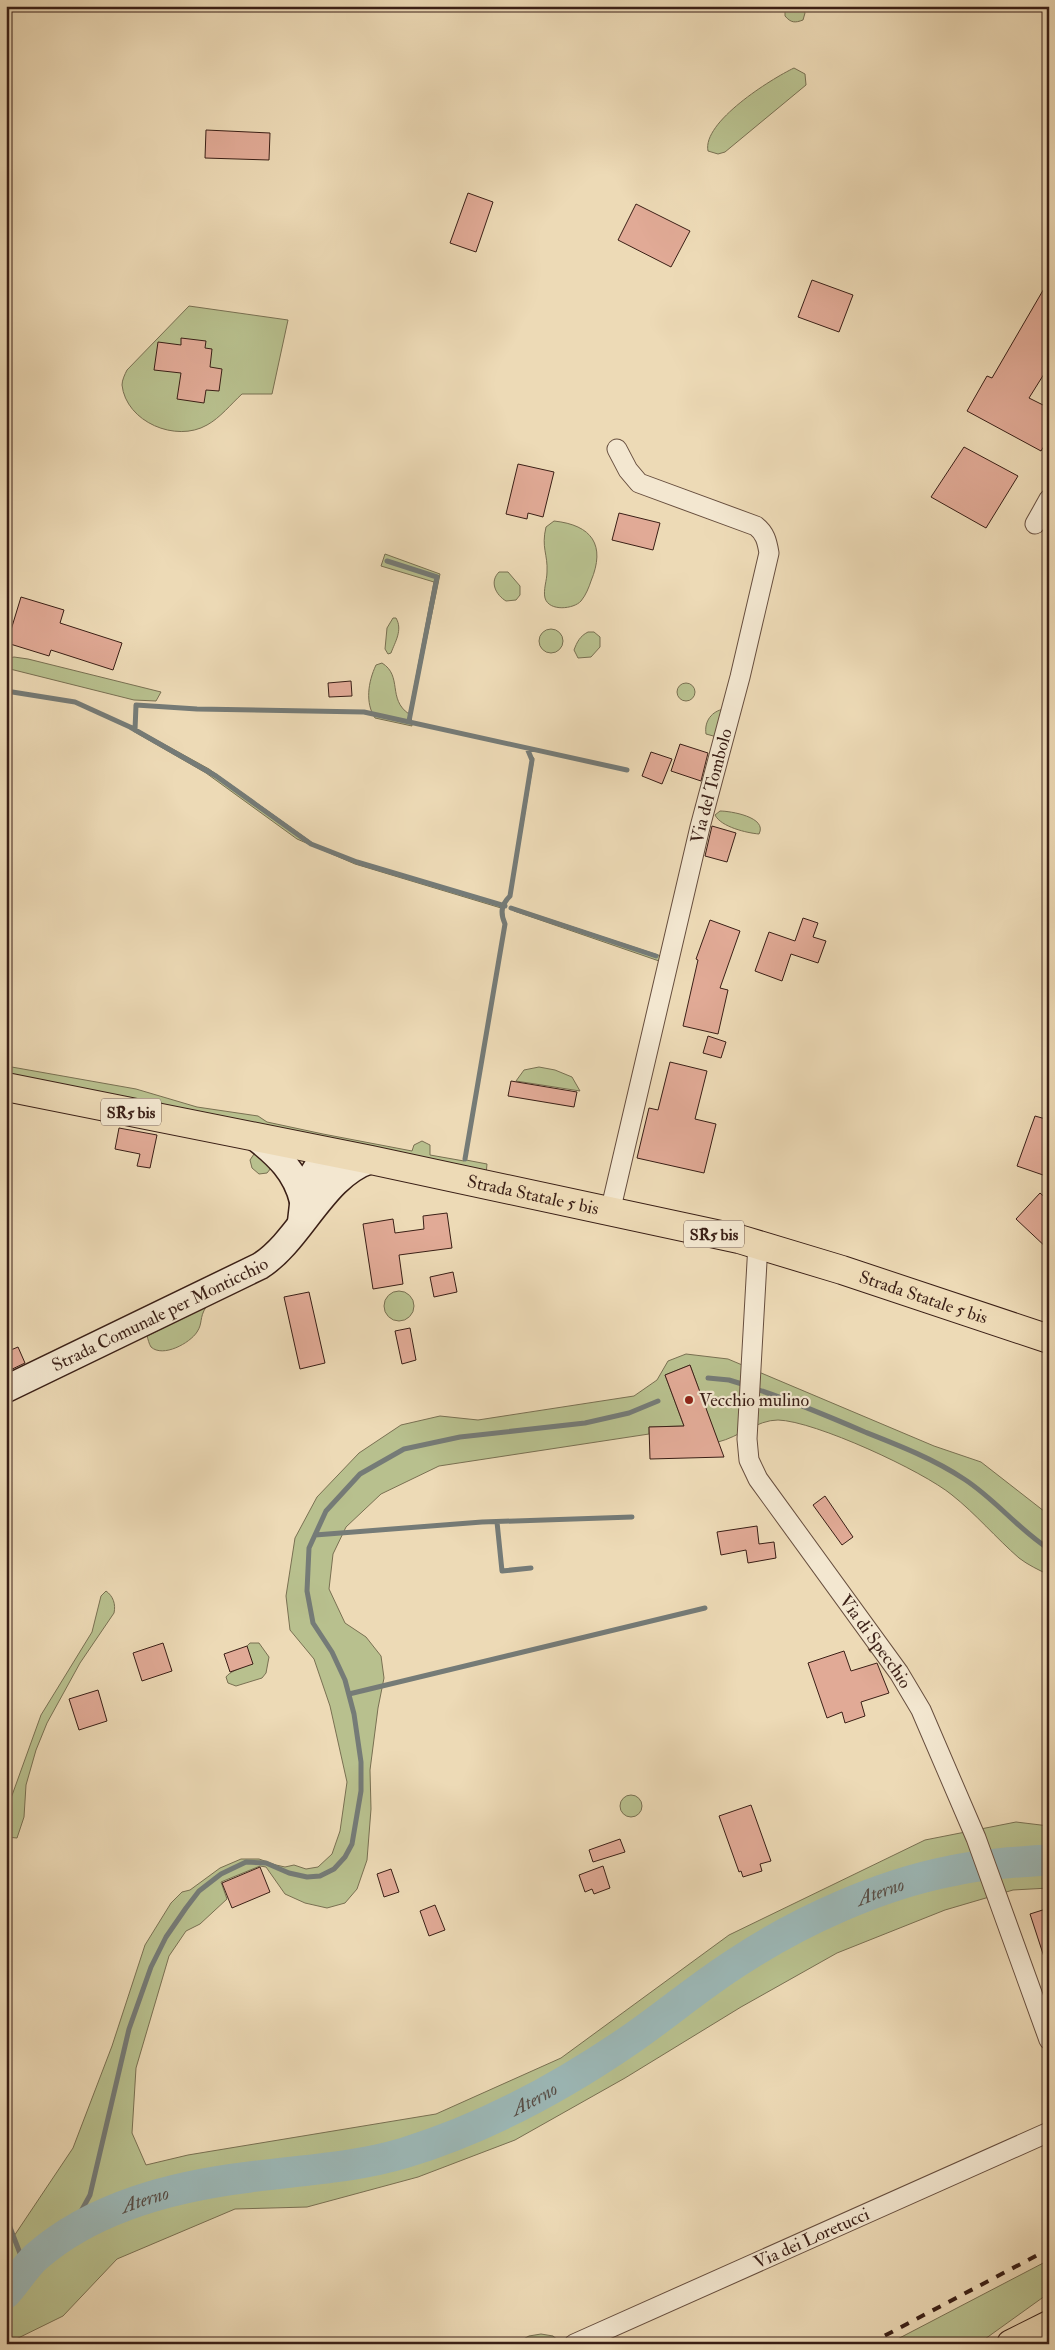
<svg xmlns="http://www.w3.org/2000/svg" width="1055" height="2350" viewBox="0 0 1055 2350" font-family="'IM FELL Double Pica',serif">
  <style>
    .green { fill: #b8c08e; stroke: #797052 }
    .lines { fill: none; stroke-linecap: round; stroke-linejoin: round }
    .stream { stroke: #757b77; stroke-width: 5 }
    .river { stroke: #9cb8b7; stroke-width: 31 }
    .building { fill: #e1aa96; stroke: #3a1f16 }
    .minor-casing { stroke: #674e3e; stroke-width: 21 }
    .secondary-casing { stroke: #3a1f16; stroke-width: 29 }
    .primary-casing { stroke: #3a1f16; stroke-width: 30 }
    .minor { stroke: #f3e7d0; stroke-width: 19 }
    .secondary { stroke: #f3e7d0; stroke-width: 26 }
    .primary { stroke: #eddab6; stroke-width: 28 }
    .rail { stroke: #3a1f16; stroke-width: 4; stroke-dasharray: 9 9; stroke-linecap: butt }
    .poi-dot { fill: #8f2418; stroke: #f3e7d0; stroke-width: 2 }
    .labels { text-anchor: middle; stroke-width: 4.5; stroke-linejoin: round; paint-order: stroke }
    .shield { fill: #f3e7d0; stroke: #725b4e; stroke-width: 1 }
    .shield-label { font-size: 16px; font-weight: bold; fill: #3a1f16 }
    .street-label { font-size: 18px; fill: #3a1f16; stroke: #f3e7d0 }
    .poi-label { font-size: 18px; fill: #3a1f16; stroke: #f3e7d0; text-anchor: start }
    .water-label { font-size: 19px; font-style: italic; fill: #574d46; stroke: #f3e7d0 }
  </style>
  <rect width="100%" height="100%" fill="#eddab6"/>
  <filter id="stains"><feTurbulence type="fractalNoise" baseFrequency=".004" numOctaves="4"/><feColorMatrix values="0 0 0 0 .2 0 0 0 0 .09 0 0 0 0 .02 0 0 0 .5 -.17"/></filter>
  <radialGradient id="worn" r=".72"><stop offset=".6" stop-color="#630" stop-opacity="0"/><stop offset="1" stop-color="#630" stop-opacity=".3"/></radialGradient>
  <!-- green -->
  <path class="green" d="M785 6H803L805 13 803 20C795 23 791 23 785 16Z
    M794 68 805 74 806 85 725 152 718 154 708 151C702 122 771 79 794 68Z
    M189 306 288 320 272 394H242C231 404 220 418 207 425 176 443 126 422 122 385 122 380 125 374 127 370Z
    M554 521C592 525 606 545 591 581 589 587 586 595 581 601 574 609 549 612 545 598 543 590 547 580 547 572 548 554 541 548 546 527Z
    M385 554 440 574 411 715 412 726 375 718C365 703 368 682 376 665L382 663C403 676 387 699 409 714L434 582 381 566Z
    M499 572H508L520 586V595L516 600 506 601C496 595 489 582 499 572Z
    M393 618H396C403 630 395 642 391 653L388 654 385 649 387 628Z
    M539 641a12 12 0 1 1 24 0a12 12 0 1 1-24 0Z
    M588 632H594L600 637V647L591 657 578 658 574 650C577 642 580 636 588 632Z
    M14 657 28 659 161 692 156 701 134 700 6 668V659Z
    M677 692a9 9 0 1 1 18 0a9 9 0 1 1-18 0Z
    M724 709 728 740 706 734C704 721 712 711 724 709Z
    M133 727 209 769 314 844 348 858 502 904 509 896 531 762 529 756 534 758 511 896C503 906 502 911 506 924L466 1160 487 1164 486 1175 6 1076V1066L136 1089 197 1107 258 1116 267 1122 323 1134 412 1151 414 1145 422 1141 430 1145V1155L464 1161 504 924 501 908 355 864 297 839 206 773 133 731Z
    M720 811C730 811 768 817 759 834 747 833 721 827 715 815Z
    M512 907 664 957 662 962 514 911Z
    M539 1067 555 1070 572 1077 580 1091 516 1081 524 1070Z
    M256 1151 271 1168 267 1173 259 1174 252 1168 250 1160Z
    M384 1306a15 15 0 1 1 30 0a15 15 0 1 1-30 0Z
    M206 1307C199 1318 203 1323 197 1332 190 1343 163 1358 151 1347 149 1344 148 1339 147 1336Z
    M686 1354 728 1359 934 1446 981 1462 1049 1515V1575C1039 1570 1028 1565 1019 1558 996 1538 976 1514 952 1495 923 1471 815 1421 778 1420 757 1420 739 1437 718 1442L690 1365 665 1375 684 1426 649 1427V1434L439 1466 381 1494 346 1527 333 1554 329 1589 345 1623 366 1637 381 1656 384 1678 378 1708 370 1770 371 1809 367 1860 357 1889 345 1903 327 1908 305 1903 285 1894 266 1867 260 1866 221 1882 227 1899 200 1924 186 1931 169 1956 136 2068 132 2133 146 2165 188 2155 436 2114 561 2058 729 1935 925 1840 1016 1822 1049 1826V1888L1013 1890 945 1910 837 1953 741 2007 625 2078 515 2140 418 2177 307 2207 235 2209 117 2259 63 2316 6 2344V2248L73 2148 112 2046 145 1945 171 1903 182 1892 190 1890 220 1868 241 1859H259L276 1865 285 1867 294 1865 306 1869 318 1867 332 1854 340 1831 347 1782 330 1706 314 1659 290 1630 286 1596 295 1538 317 1497 359 1453 401 1425 440 1416 478 1420 634 1396 657 1380 668 1361Z
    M106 1591C113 1596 116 1604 114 1613L80 1663 47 1723 36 1750 26 1785 24 1817 17 1838 6 1837V1812L41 1715 92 1632 101 1596Z
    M250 1643H259L269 1657 266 1673 262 1678 236 1686 228 1683 226 1677C234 1666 259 1669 246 1647Z
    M620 1806a11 11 0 1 1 22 0a11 11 0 1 1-22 0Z
    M1049 2260V2293L978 2344H888Z
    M541 2334 553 2336 559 2341 560 2344H514L529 2336Z"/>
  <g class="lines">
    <!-- stream -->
    <path class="stream" d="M387 561 437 577 409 721
      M6 691 75 702 130 727 216 776 311 844 357 862 505 906
      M135 730 136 705 197 709 364 712 627 770
      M511 908 656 956
      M465 1159 505 924C500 913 501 905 510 896L532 760 527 748
      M708 1378 729 1380 742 1384
      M759 1390C795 1402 830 1417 865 1432 898 1445 934 1459 964 1479 995 1499 1018 1529 1049 1549
      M497 1522 502 1571 531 1568
      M315 1535 482 1522 632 1517
      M349 1694 705 1608
      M6 2217 26 2269
      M68 2235 90 2195 129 2029 151 1967 166 1937 186 1908 199 1891 221 1874 246 1862 266 1863 289 1873 307 1877 320 1876 334 1869 345 1857 352 1844 361 1791V1762L354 1714 345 1680 332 1652 313 1623 307 1591 309 1548 326 1511 360 1474 404 1449 460 1437 585 1423 629 1413 658 1401"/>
    <!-- river -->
    <path class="river" id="s1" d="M6 2293C16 2282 25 2267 36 2257 94 2206 175 2186 250 2177 301 2170 354 2168 404 2153 486 2128 560 2088 631 2039 667 2014 701 1985 739 1961 800 1921 879 1885 951 1871 983 1864 1016 1862 1049 1860"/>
  </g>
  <!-- building -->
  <path class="building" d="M206 130 270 133 269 160 205 158Z
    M468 193 493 202 476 252 450 243Z
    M636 204 690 231 671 267 618 240Z
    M812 280 853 295 839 332 798 317Z
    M1049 280V366L1029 398 1049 408V438L1041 451 967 411 987 376 992 378Z
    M181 338 206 341 205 348 212 349 210 367 222 369 219 391 206 390 204 403 177 399 181 373 154 370 158 342 181 345Z
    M964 447 1018 476 986 528 931 497Z
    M518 464 554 472 543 517 528 513 527 519 506 514Z
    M619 513 660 523 653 550 612 540Z
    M21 597 64 610 60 623 122 643 113 670 51 650 49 656 7 643Z
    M351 681 352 696 329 697 328 683Z
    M680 744 708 753 701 781 671 771Z
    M651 752 672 759 662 784 642 776Z
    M712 826 736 833 727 862 705 856Z
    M803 918 818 923 813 937 826 941 818 963 791 954 782 981 755 971 769 932 795 941Z
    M710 920 740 931 720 988 728 990 718 1034 683 1026 698 960 696 959Z
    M708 1036 726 1042 721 1058 703 1053Z
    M670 1062 707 1071 695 1119 716 1124 704 1173 637 1158 649 1108 658 1110Z
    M511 1081 577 1092 574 1107 508 1096Z
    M1035 1116 1049 1120V1169L1046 1176 1017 1166Z
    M119 1128 157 1135 150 1168 137 1166 140 1154 115 1149Z
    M1040 1193 1049 1201V1250L1016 1219Z
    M447 1213 452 1248 399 1255 403 1284 373 1289 363 1224 393 1219 395 1233 424 1229 423 1216Z
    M453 1272 457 1292 434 1297 430 1277Z
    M309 1292 325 1363 300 1369 284 1297Z
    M410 1328 416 1360 402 1364 395 1331Z
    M18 1347 25 1363 6 1372V1352Z
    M690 1365 724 1457 650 1459 649 1427 684 1426 665 1375Z
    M825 1496 853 1537 842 1545 813 1505Z
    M757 1526 759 1544 774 1542 776 1558 748 1563 746 1550 721 1555 717 1532Z
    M163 1643 172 1671 142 1681 133 1653Z
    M247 1646 253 1664 230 1672 224 1654Z
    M844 1651 851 1671 877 1663 889 1693 861 1702 865 1716 845 1723 842 1712 827 1718 808 1663Z
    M98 1690 107 1721 79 1730 69 1699Z
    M751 1805 771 1861 760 1864 762 1871 743 1877 741 1871 739 1872 719 1816Z
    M620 1839 625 1852 593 1862 589 1850Z
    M603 1866 610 1888 594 1894 592 1889 585 1892 579 1875Z
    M260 1867 270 1892 232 1908 222 1883Z
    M391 1869 399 1892 384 1897 377 1874Z
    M435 1905 445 1930 429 1936 420 1911Z
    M1049 1908V1962L1046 1963 1030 1914Z"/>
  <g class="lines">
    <defs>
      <g id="minor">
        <path d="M1035 524 1049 499"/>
        <path id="s2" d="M610 1212 700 827 740 677 769 553C767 541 765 533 756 526L639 483 628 470 617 449"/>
        <path id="s3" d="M758 1244 747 1439 749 1460 758 1479 899 1673 921 1710 976 1838 1049 2040"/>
        <path id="s4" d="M574 2344 1049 2132"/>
      </g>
      <g id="secondary">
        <path d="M255 1137C278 1155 296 1172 303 1201"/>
        <path d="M301 1222 305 1187 319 1164 332 1153 336 1160 337 1171"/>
        <path id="s5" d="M6 1389 260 1266C301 1240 323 1175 371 1160"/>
      </g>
      <g id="primary">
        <path id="s6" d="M6 1087 371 1160 739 1239 842 1270 1049 1339"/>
        <path d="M1011 2344 1049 2325"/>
      </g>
    </defs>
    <!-- minor casing -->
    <use href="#minor" class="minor-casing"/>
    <!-- secondary casing -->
    <use href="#secondary" class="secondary-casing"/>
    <!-- primary casing -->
    <use href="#primary" class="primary-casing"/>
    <!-- minor -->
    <use href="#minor" class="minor"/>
    <!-- secondary -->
    <use href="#secondary" class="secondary"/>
    <!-- primary -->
    <use href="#primary" class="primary"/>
    <!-- rail -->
    <path class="rail" d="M869 2344 1049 2249"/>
  </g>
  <!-- markers -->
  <circle class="poi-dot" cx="689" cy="1400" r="5"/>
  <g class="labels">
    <!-- shield labels -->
    <g class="shield">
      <rect x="101" y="1098.5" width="60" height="27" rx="4"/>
      <rect x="684" y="1220.5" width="60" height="27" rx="4"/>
    </g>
    <g class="shield-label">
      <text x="131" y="1118">SR5 bis</text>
      <text x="714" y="1240">SR5 bis</text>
    </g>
    <!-- street labels -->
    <g class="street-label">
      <text dy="6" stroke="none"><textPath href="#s2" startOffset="438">Via del Tombolo</textPath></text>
      <text dy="6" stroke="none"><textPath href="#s6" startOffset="538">Strada Statale 5 bis</textPath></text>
      <text dy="6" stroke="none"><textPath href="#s6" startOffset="942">Strada Statale 5 bis</textPath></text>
      <text dy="6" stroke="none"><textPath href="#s5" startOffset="171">Strada Comunale per Monticchio</textPath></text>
      <text dy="6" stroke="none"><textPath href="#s3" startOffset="438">Via di Specchio</textPath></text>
      <text dy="6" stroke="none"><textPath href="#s4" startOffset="260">Via dei Loretucci</textPath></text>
    </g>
    <!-- poi labels -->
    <g class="poi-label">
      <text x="699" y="1406">Vecchio mulino</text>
    </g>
    <!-- water labels -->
    <g class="water-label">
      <text dy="7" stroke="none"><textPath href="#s1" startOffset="981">Aterno</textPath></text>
      <text dy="7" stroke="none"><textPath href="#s1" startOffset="576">Aterno</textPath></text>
      <text dy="7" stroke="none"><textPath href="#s1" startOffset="171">Aterno</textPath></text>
    </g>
  </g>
  <!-- margin -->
  <rect width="1055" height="2350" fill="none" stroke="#eddab6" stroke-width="25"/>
  <rect x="8" y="8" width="1040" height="2335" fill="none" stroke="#3a1f16" stroke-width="2.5"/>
  <rect x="12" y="12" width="1030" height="2325" fill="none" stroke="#3a1f16"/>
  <rect width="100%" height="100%" filter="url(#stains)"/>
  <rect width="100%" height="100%" fill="url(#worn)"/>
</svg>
